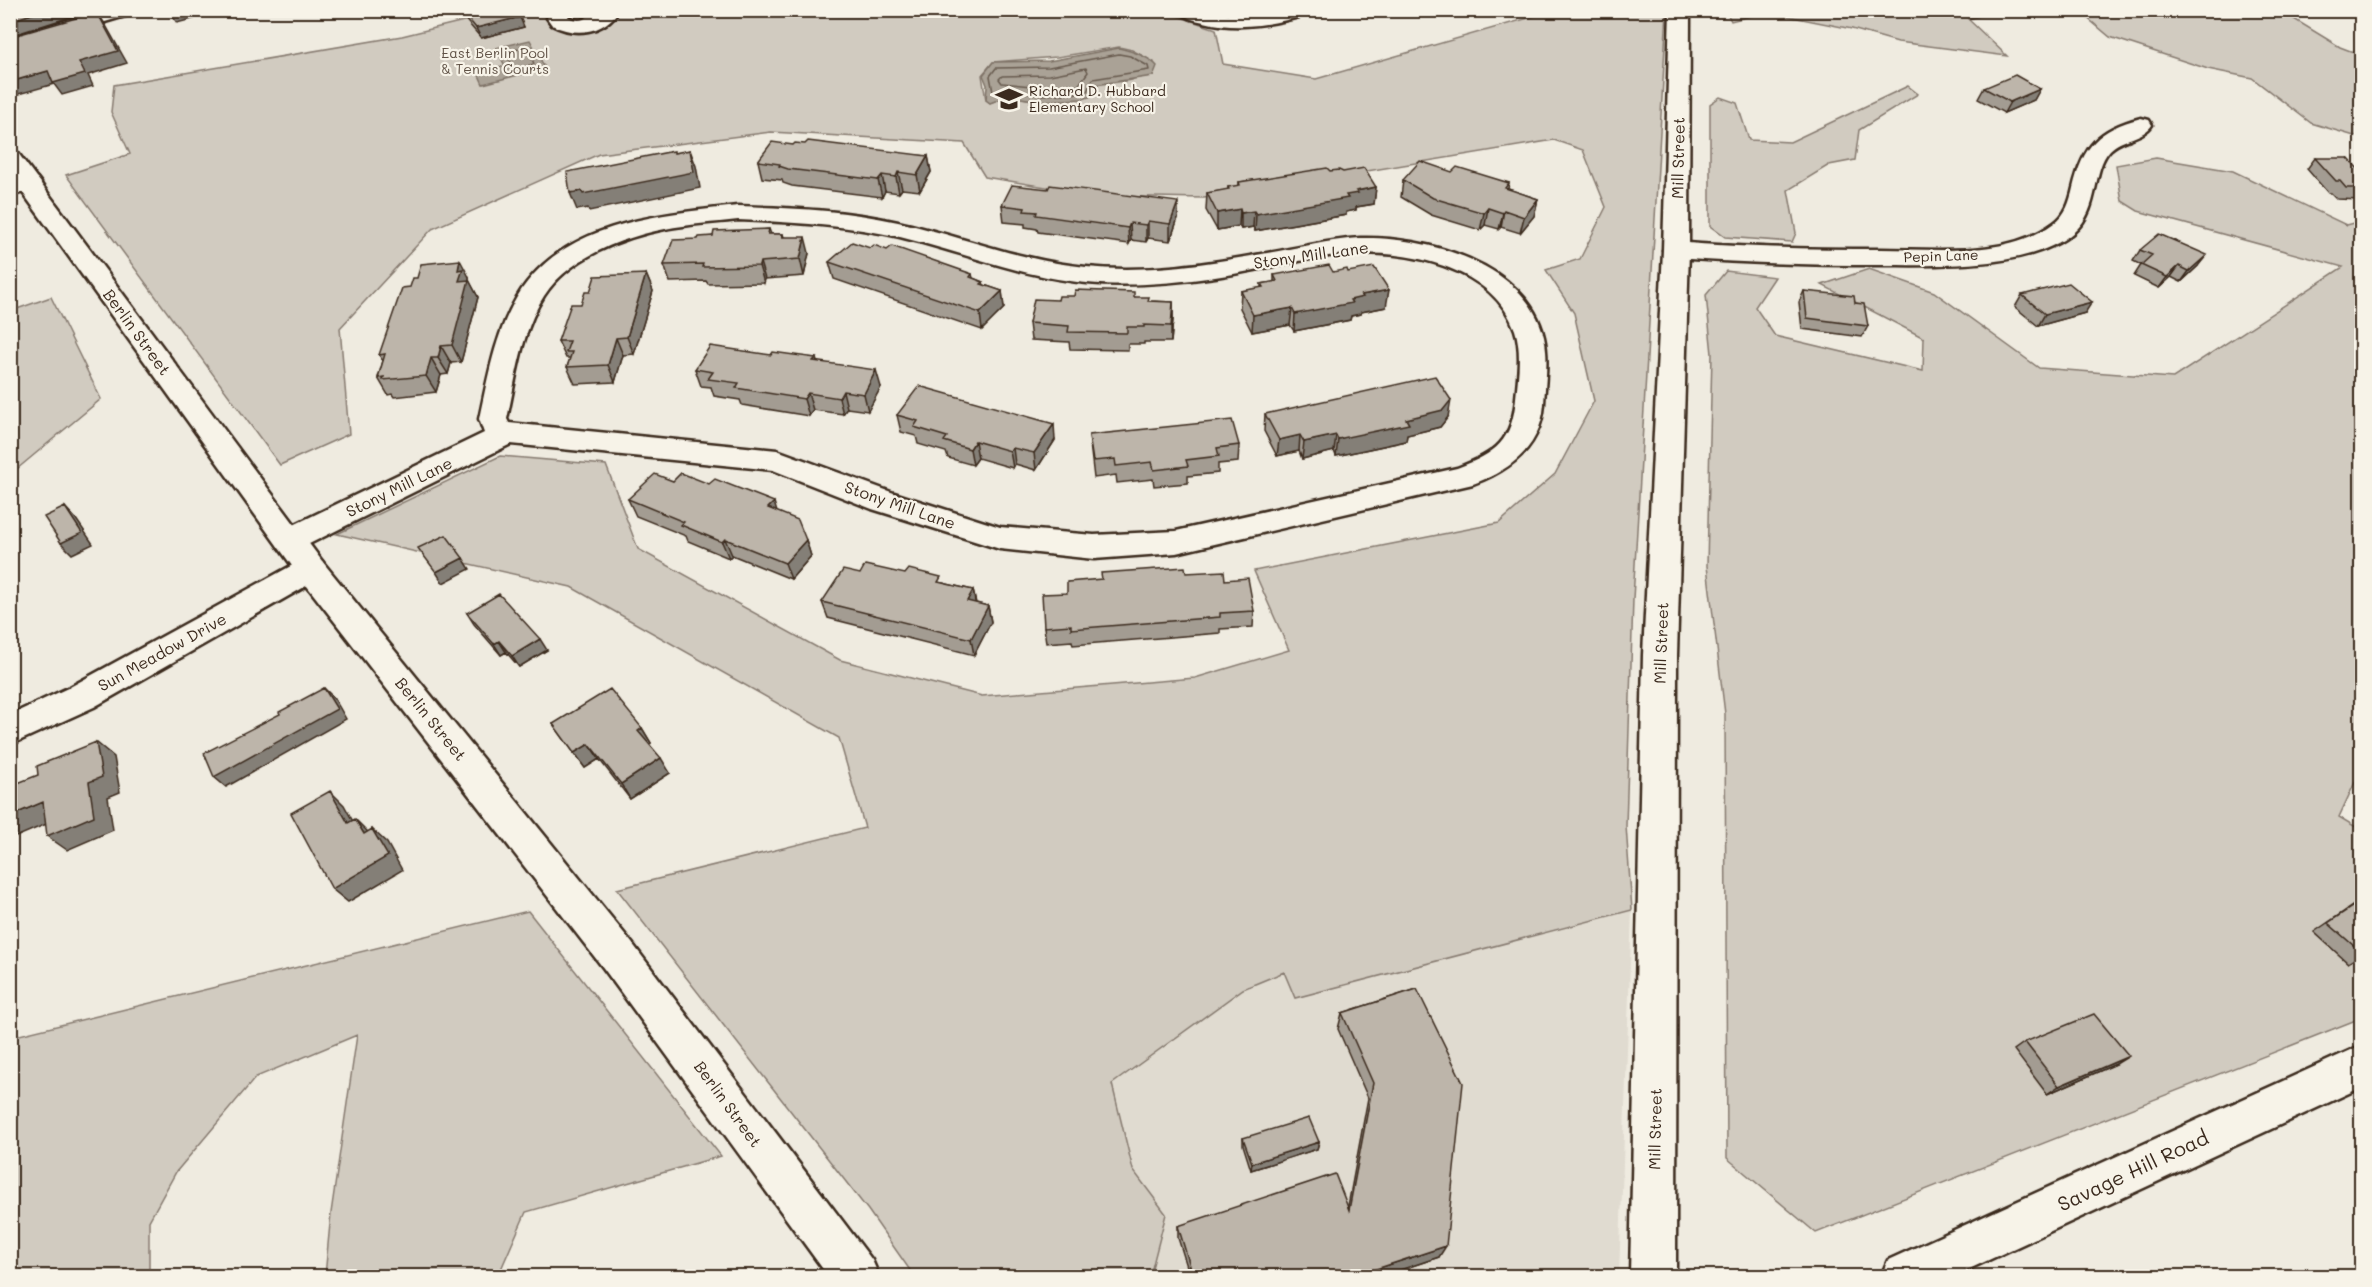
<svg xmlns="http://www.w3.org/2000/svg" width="2372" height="1287" viewBox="0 0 2372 1287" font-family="Mali,sans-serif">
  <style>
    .built { fill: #e0dbd0 }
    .green { fill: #d1cbc0; stroke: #867a6f; stroke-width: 1.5; fill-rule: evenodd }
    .water { fill: #aaa296; stroke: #7e7266; stroke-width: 1.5 }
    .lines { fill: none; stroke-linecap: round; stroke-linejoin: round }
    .shore { stroke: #675a4e; stroke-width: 1.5 }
    .street-casing { stroke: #3b2a1e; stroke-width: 5 }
    .secondary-casing { stroke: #3b2a1e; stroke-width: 5 }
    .street { fill: #f7f3e8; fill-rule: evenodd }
    .secondary { fill: #f7f3e8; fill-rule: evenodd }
    .wall { fill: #a39c92; stroke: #3b2a1e; stroke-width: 1.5 }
    .shaded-wall { fill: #847f77; stroke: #3b2a1e; stroke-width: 1.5 }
    .building { fill: #bdb5aa; stroke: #3b2a1e; stroke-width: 1.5 }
    .labels { text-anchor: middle; stroke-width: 4.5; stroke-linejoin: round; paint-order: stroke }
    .far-park-label { font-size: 14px; fill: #605246; stroke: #f7f3e8 }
    .far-poi-label { font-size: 14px; fill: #3b2a1e; stroke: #f7f3e8; text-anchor: start }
    .far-street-label { font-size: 14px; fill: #3b2a1e; stroke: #f7f3e8 }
    .street-label { font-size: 16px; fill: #3b2a1e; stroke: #f7f3e8 }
    .near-street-label { font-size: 20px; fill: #3b2a1e; stroke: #f7f3e8 }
  </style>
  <rect width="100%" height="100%" fill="#efebe0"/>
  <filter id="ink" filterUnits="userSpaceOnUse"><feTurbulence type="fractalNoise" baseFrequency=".0167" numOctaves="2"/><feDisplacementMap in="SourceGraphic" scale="12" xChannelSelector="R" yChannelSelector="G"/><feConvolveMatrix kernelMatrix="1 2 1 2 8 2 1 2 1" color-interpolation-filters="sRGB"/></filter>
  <g filter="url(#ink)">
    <!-- built -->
    <path class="built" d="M1632 910 1619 1276H1150L1166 1214 1133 1170 1112 1084 1243 989 1284 972 1295 998Z"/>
    <!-- green -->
    <path class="green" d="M505 11H1162L1216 29 1223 64 1316 79 1553 11H1667L1633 599 1626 826 1632 910 1295 998 1284 972 1243 989 1112 1084 1133 1170 1166 1214 1150 1276H914L868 1210 617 889 865 828 839 738 571 587 337 534 500 456 606 465 638 549 840 660 982 696 1195 678 1289 650 1254 571 1499 523 1555 474 1594 401 1574 313 1546 270 1580 259 1606 207 1583 150 1554 140 1204 198 1102 196 985 177 964 143 771 132 599 154 432 229 340 328 349 434 280 465 66 175 130 154 111 112 114 85 402 36ZM1119 47 1132 50 1154 62 1132 80 1094 85 1041 101 1008 96 990 103 986 100 982 75 993 62 1057 57Z
      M1726 11H2001L1968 19 2007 56 1898 42 1852 29 1767 12 1731 21Z
      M2079 11H2281L2340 47 2361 55V138L2311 123 2252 78 2208 69 2110 37Z
      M1908 86 1918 94 1859 130 1855 160 1829 165 1788 190 1796 233 1792 242 1725 237 1710 226V104L1720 97 1737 103 1749 140 1790 142Z
      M2156 158 2233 171 2346 225 2361 221 2362 767 2339 817 2361 830V1018L1816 1233 1727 1158 1725 714 1707 566 1712 354 1706 295 1726 271 1775 277 1755 307 1775 336 1923 371 1924 338 1822 285 1869 269 1934 292 2039 368 2173 378 2343 267 2138 211 2122 201 2116 165Z
      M51 297 101 399 11 474V311Z
      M528 911 721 1156 526 1212 498 1276H325L331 1213 357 1035 256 1077 176 1172 149 1221V1276H11V1037Z"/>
    <!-- water -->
    <path class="water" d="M530 40 545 68 483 84 478 73 505 66 496 48Z
      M1119 48C1132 51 1148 56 1157 66L1153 76 1094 85 1092 96 1083 99 1041 101 1008 96 990 103 986 100 987 85 983 75 993 62 1049 61Z"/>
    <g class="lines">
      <!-- shore -->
      <path class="shore" d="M524 47 528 49 534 64 513 70 507 53Z
        M1119 54 1130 56 1148 66 1149 70 1093 79 1087 91 1082 93 1041 95 1008 90 996 94 993 92 990 76 996 68 1049 67Z
        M1086 68 1088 72 1078 86 1041 87 1002 83 999 79 1002 76 1050 75Z"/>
      <defs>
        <path id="street" d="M101 10H135L132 14 10 50V37Z
          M551 10H571L568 17C584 25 587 15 599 10 604 9 614 10 619 10 604 34 575 37 552 25L547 18Z
          M1179 10H1208L1231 14 1313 10 1310 14C1275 24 1240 31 1204 22 1195 20 1184 18 1179 10Z
          M2141 118 2149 120 2152 125C2144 138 2122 138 2110 150 2091 170 2101 209 2074 232 2030 270 1936 265 1880 265 1812 265 1744 263 1676 258L1667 255 1663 250 1667 245 1676 242C1744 248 1813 249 1881 249 1937 249 2007 258 2054 223 2066 215 2070 201 2073 188 2083 146 2098 129 2141 118Z
          M29 176 37 178 41 183 37 188 10 196V181Z
          M738 206C792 208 846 210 898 222 961 236 1021 261 1086 267 1146 273 1208 264 1267 253 1298 248 1328 240 1360 238 1424 236 1527 263 1544 337 1549 359 1545 382 1544 404 1541 447 1511 470 1473 484L1176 553 1094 559 1000 549 872 509 773 470 511 444 301 548 290 551 279 548 275 540 279 532 484 433 479 419C488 378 495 334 517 297 561 222 661 214 738 206ZM738 220C792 222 847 225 900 237 962 252 1022 277 1087 283 1129 287 1173 283 1215 277 1259 271 1302 258 1346 254 1405 249 1493 266 1515 330 1522 351 1518 377 1516 398 1512 441 1497 453 1457 468L1176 531 1094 535 1000 527 894 493 777 450 509 423 507 419C516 379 521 332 544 296 568 258 623 237 665 229 689 224 714 223 738 220Z
          M311 557 322 561 327 569 322 577 94 707 10 745V715L70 687 300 561Z
          M2362 1045V1087L1954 1276H1881L1888 1260Z"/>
        <path id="secondary" d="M1670 10H1690L1689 250 1677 655 1676 1276H1630L1643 655 1663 250Z
          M10 151 18 153 322 561 632 943 872 1260 879 1276H828L604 969 300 577 10 175Z"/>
      </defs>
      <!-- street casing -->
      <use href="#street" class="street-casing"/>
      <!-- secondary casing -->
      <use href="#secondary" class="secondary-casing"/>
      <!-- street -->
      <use href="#street" class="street"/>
      <!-- secondary -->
      <use href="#secondary" class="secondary"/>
    </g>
    <!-- wall -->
    <path class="wall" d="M457 10H516L524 27 481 38Z
      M1984 88 2040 89 2034 100 2004 113 1978 99Z
      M793 145 928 156 931 172 920 191 902 189 899 193 885 191 882 197 792 186 783 183 782 180 762 178 758 161Z
      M2315 158 2361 172V200L2337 199 2331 193H2328L2307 169Z
      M1330 171 1376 187 1374 204 1356 207V210L1346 212V215L1255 231 1253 227 1241 229 1239 226 1217 230 1206 210 1207 193 1228 190V187L1239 186V182Z
      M1452 172 1509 183 1508 189 1538 199 1534 216 1520 233 1501 227 1499 229 1485 225 1480 230 1431 215 1401 197 1403 180Z
      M1002 205 1178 218 1170 241 1148 238 1146 242 1131 240 1129 244 1038 232 1037 229 1025 227V224L1004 222Z
      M769 229 771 234H783L784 237 809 253 804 276 765 279 764 283 708 284 706 281 670 282 664 265 698 239 713 236Z
      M887 250 972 274 973 278 983 282 984 285 1002 291 1004 308 982 330 834 279 829 262Z
      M2140 250 2198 266 2181 282 2171 277 2159 288 2134 276 2141 265 2133 261Z
      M1333 272H1348L1386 307 1361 312 1360 314 1351 316 1350 320 1294 331 1290 325 1252 332 1240 308 1241 291 1261 288V284L1274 282V275Z
      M646 274 653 291 634 354 623 355 615 382 575 384 567 367 570 359 569 358H566L558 341 590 292Z
      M469 277V280L478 297 461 362 451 363 448 374 441 375 436 392 394 397 392 394 388 395 378 378 383 361 379 355Z
      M1804 291 1868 326 1862 337 1802 329 1799 302Z
      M2022 295 2085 313 2038 326 2015 307Z
      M1134 297 1149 301 1173 302V319L1171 342H1144V344H1128V350L1070 349 1069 342 1031 340 1029 323 1058 300Z
      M771 355 816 358 817 362 881 387 868 411 847 408 843 414 813 410 809 416 742 405 740 400 714 396 711 387 701 386 695 369Z
      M1265 414 1448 417 1440 427 1407 435 1406 441 1336 456 1334 451 1302 459 1299 451 1277 456 1264 431Z
      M897 415 1055 440 1036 470 1015 464 1013 468 978 458 973 465 948 458 946 452 918 444 916 436 901 432Z
      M1089 435 1239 445 1238 462 1218 464V473L1188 476V483L1154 486 1153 479 1117 483 1116 475 1094 478Z
      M628 499 777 512 806 540 811 556 791 579 732 555 729 558 688 541 686 536 636 516Z
      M1186 573 1225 580 1254 611 1253 627 1220 629V633L1073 645 1072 641 1046 643 1044 627 1067 593 1102 579Z
      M860 574 943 583 973 590 976 603 988 606 991 622 974 655 828 618 822 602Z
      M467 613 547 650 519 667 506 652 501 655 474 624Z
      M553 724 642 728 651 743 649 744 670 773 630 799 599 759 585 768Z
      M2361 900V955L2348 963 2314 932Z
      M1417 989 1439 1257 1382 1276H1190L1178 1238V1226L1348 1206 1368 1098 1338 1029 1342 1013Z
      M2025 1042 2116 1064 2047 1094 2014 1050Z
      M1243 1138 1319 1142 1317 1149 1251 1170 1243 1145Z"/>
    <!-- shaded-wall -->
    <path class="shaded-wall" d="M44 10H92L10 36V21Z
      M186 10H196L200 17 177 23 171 14Z
      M97 12 105 24 127 63 88 75 93 86 62 95 54 84 15 95 10 89V82L79 62Z
      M520 17 524 27 481 38 476 28Z
      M2040 89 2034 100 2004 113 2010 102Z
      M690 150 696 166 700 188 589 211 588 208 577 210 570 193Z
      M928 156 931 172 920 191 917 175Z
      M898 172 902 189 899 193 896 177Z
      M882 175 885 191 882 197 878 180Z
      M1376 187 1374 204 1356 207V210L1346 212V215L1255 231 1256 214 1356 191Z
      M1538 199 1534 216 1520 233 1524 217Z
      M1178 202V218L1170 241V224Z
      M1488 208 1485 225 1480 230 1484 213Z
      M1240 209 1239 226 1217 230V213Z
      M1504 210 1501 227 1499 229 1503 213Z
      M1254 211 1253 227 1241 229V213Z
      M1148 221V238L1146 242V225Z
      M1130 223 1131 240 1129 244 1128 228Z
      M805 237 809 253 804 276 800 259Z
      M2207 255 2198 266 2181 282 2189 271Z
      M460 260 469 277V280L478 297 461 362 452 345 459 281 458 270Z
      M760 262 765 279 764 283 759 266Z
      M2179 266 2171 277 2159 288 2167 277Z
      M646 274 653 291 634 354 627 337Z
      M1389 290 1386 307 1361 312 1360 314 1351 316 1350 320 1294 331 1295 314 1350 300 1361 295Z
      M1002 291 1004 308 982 330 980 313Z
      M1173 302V319L1171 342V326Z
      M2092 302 2085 313 2038 326 2045 314Z
      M1292 308 1290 325 1252 332 1253 315Z
      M616 338 623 355 615 382 608 365Z
      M441 346 451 363 448 374 438 358Z
      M431 358 441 375 436 392 426 376Z
      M876 370 881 387 868 411 864 394Z
      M843 391 847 408 843 414 839 398Z
      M808 393 813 410 809 416 804 399Z
      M1451 400 1448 417 1440 427 1407 435 1406 441 1336 456 1338 439 1406 419Z
      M1054 424 1055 440 1036 470 1034 453Z
      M1300 435 1299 451 1277 456 1279 440Z
      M1336 435 1334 451 1302 459 1304 442Z
      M975 441 978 458 973 465 970 449Z
      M1013 448 1015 464 1013 468 1010 451Z
      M774 502 779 519 768 508Z
      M65 507 76 519 93 544 72 554 61 543Z
      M725 539 732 555 729 558 722 542Z
      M806 540 811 556 791 579 785 563Z
      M463 558 470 569 443 583 436 572Z
      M973 590 976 607 967 601Z
      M988 606 991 622 974 655 971 639Z
      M540 639 547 650 519 667 512 656Z
      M499 641 506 652 501 655 494 644Z
      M324 688 334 698 346 719 226 787 214 777Z
      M642 728 651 743 647 746 638 731Z
      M96 742 114 757 120 792 108 797 113 830 67 850 47 836 89 782Z
      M589 744 599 759 585 768 574 753Z
      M661 758 670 773 630 799 621 784Z
      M330 791 344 805 362 838 348 823Z
      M43 802 63 817 16 837 10 833V816Z
      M355 819 369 833 364 834Z
      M372 829 387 843 402 870 348 902 332 889Z
      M2129 1056 2116 1064 2047 1094 2059 1086Z
      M1319 1142 1317 1149 1251 1170 1252 1163Z
      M1446 1246 1439 1257 1382 1276H1355Z"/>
    <!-- building -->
    <path class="building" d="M10 10H44L10 21Z
      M169 10H186L171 14Z
      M461 10H516L520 17 476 28Z
      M97 12 118 51 79 62 85 74 53 83 48 71 10 82V37Z
      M2015 75 2040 89 2010 102 1984 88Z
      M808 141 928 156 917 175 898 172 896 177 882 175 878 180 788 169 779 166 780 164 758 161 772 142 793 145 795 143 805 144Z
      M690 150 694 172 583 194 582 191 570 193 567 172 674 151V153Z
      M2315 158H2348L2361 172V188H2346L2340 181H2336Z
      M1420 161 1452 172 1457 167 1509 183 1505 188 1538 199 1524 217 1504 210 1503 213 1488 208 1484 213 1433 198 1403 180Z
      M1327 168 1330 171 1339 170 1343 172 1364 168 1376 187 1356 191 1358 193 1346 195 1348 198 1256 214 1254 211 1241 213 1240 209 1217 213 1207 193 1229 189 1228 187 1240 185 1239 182Z
      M1012 185 1048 189 1050 185 1178 202 1170 224 1148 221 1146 225 1130 223 1128 228 1036 215 1037 212 1024 211 1025 208 1002 205Z
      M769 229 768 234H783L782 237H805L800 259 760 262 759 266 702 267 703 264 664 265 673 240 698 239 699 237 713 236 714 231Z
      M2159 234 2207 255 2189 271 2179 266 2167 277 2141 265 2152 255 2140 250Z
      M852 242 870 248 874 245 887 250 892 246 972 274 970 277 983 282 981 284 1002 291 980 313 829 262Z
      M460 260 458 270 463 269 459 281 469 280 452 345 441 346 438 358H431L426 376 383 380 384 377 378 378 385 354 379 355 402 288 410 287 413 278H417L421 264Z
      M1329 265 1333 272 1347 269 1348 272 1374 267 1389 290 1361 295 1363 297 1350 300 1352 303 1295 314 1292 308 1253 315 1241 291 1263 287 1261 284 1277 281 1274 275Z
      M646 274 627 337 616 338 608 365 567 367 572 352H566L570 341H558L571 304H581L585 292H590L595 276Z
      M2069 283 2092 302 2045 314 2022 295Z
      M1075 290 1134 292V297H1149L1148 301 1173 302 1171 326 1144 325V327H1127V333L1068 332 1069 326 1029 323 1034 299 1058 300 1059 296H1074Z
      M1804 291 1854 296 1855 303 1864 304 1868 326 1807 318Z
      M710 346 771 355 773 352 816 358 813 361 876 370 864 394 843 391 839 398 808 393 804 399 736 388 739 383 708 379 713 372 695 369Z
      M1435 376 1451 400 1443 410 1406 419 1409 424 1338 439 1336 435 1304 442 1300 435 1279 440 1265 414Z
      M919 386 1054 424 1034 453 1013 448 1010 451 975 441 970 449 944 441 947 437 914 427 918 421 897 415Z
      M1232 420 1239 445 1217 448 1219 456 1186 460 1188 466 1154 470 1152 462 1116 466 1115 459 1093 461 1089 435Z
      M681 473 709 484 715 479 774 502 768 508 798 520 806 540 785 563 725 539 722 542 681 525 684 522 628 499 655 474 673 481Z
      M65 507 82 533 61 543 44 517Z
      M446 535 463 558 436 572 418 548Z
      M865 565 905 574 909 569 941 577 938 582 973 590 967 601 988 606 971 639 822 602 843 570 860 574Z
      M1185 567 1186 573 1224 571 1225 580 1248 578 1254 611 1220 613V617L1071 629V625L1044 627 1042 594 1067 593V582L1102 579 1101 573Z
      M499 594 540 639 512 656 499 641 494 644 467 613Z
      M324 688 337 709 214 777 204 753 280 714 279 712Z
      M610 689 642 728 638 731 661 758 621 784 589 744 574 753 553 724Z
      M96 742 102 777 89 782 94 816 47 836 43 802 10 816V786L38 775 37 766Z
      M330 791 348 823 355 819 364 834 372 829 388 856 332 889 291 813Z
      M2361 901V952L2328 923Z
      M1417 989 1463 1083 1446 1246 1355 1276H1193L1178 1226 1335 1174 1349 1210 1373 1083 1342 1013Z
      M2094 1014 2129 1056 2059 1086 2025 1042Z
      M1309 1118 1319 1142 1252 1163 1243 1138Z"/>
  </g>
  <!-- icons -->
  <defs>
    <symbol id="school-bare" viewBox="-9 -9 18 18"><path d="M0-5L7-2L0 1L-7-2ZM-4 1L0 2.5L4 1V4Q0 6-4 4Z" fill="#3b2a1e" stroke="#f7f3e8" stroke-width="2.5" paint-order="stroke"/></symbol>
  </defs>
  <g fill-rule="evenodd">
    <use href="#school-bare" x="990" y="80" width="38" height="38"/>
  </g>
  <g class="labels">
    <!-- far-park labels -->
    <g class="far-park-label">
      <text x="495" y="58">East Berlin Pool<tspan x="495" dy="16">&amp; Tennis Courts</tspan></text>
    </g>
    <!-- far-poi labels -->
    <g class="far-poi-label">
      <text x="1029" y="96">Richard D. Hubbard<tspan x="1029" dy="16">Elementary School</tspan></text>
    </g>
    <!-- far-street labels -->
    <g class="far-street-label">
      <text transform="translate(1941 256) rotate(-2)" y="5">Pepin Lane</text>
    </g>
    <!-- street labels -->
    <g class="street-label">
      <text transform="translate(1678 158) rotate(-89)" y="6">Mill Street</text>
      <text transform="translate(1311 255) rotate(-8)" y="6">Stony Mill Lane</text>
      <text transform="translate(137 332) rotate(54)" y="6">Berlin Street</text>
      <text transform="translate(399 487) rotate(-26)" y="6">Stony Mill Lane</text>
      <text transform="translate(900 505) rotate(19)" y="6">Stony Mill Lane</text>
      <text transform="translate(1661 643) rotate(-88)" y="6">Mill Street</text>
      <text transform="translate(162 652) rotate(-29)" y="6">Sun Meadow Drive</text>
      <text transform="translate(431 719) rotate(51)" y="6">Berlin Street</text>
      <text transform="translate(728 1104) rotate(54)" y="6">Berlin Street</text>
      <text transform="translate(1655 1129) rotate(-89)" y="6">Mill Street</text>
    </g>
    <!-- near-street labels -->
    <g class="near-street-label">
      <text transform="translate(2133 1171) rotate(-25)" y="7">Savage Hill Road</text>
    </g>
  </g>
  <!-- margin -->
  <rect width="2372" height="1287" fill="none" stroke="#f7f3e8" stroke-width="36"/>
  <rect x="18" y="18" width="2336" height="1251" fill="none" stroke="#3b2a1e" stroke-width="2" filter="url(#ink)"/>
</svg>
